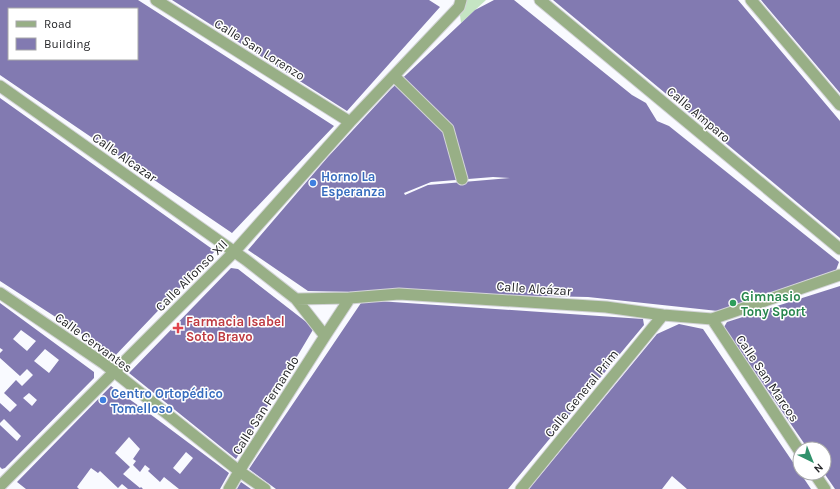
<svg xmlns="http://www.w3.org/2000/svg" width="840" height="489" viewBox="0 0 840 489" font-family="Karla,sans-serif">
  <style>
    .green { fill: #c5e5c3 }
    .building { fill: #827ab1; fill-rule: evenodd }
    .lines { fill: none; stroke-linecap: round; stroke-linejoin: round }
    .minor-casing { stroke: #d3d4d8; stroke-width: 13 }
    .minor { stroke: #98af86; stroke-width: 11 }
    .shop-dot { fill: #3f7fe0; stroke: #fff; stroke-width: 1.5 }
    .leisure-dot { fill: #2e9e5b; stroke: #fff; stroke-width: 1.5 }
    .health-dot { fill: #e0444e; stroke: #fff; stroke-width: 1.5 }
    .labels { text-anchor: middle; stroke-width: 3; stroke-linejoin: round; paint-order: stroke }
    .street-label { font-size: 13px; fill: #242528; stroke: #fff }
    .shop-label { font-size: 13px; font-weight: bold; fill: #366cbe; stroke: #fff; text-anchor: start }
    .leisure-label { font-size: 13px; font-weight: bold; fill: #27864d; stroke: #fff; text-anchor: start }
    .health-label { font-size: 13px; font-weight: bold; fill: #be3a42; stroke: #fff; text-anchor: start }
  </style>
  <rect width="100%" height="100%" fill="#f9faff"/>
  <!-- green -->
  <path class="green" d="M461 0H486L461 23 459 7Z"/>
  <!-- building -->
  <path class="building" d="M0 0H138L334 126 232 233 0 75ZM9 9H137V59H9Z
    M172 0H429L440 7 347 111Z
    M494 0H514L632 95 646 103 657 121 669 126 839 262 836 270 718 311 588 297 308 291 248 250 327 158 391 89 475 10ZM493 177 510 178 428 185 405 195 404 193 431 182Z
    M553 0H738L840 121V238Z
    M761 0H840V93Z
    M0 98 215 251 111 360 85 336 0 281Z
    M231 268 238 269 314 328 236 459 129 373Z
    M840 286V489H835L824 473V449H808L724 327 727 322Z
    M363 300 643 319 644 325 508 489H276L249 469Z
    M0 303 94 372V378L5 468 2 469 0 467V425L17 441 21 436 4 419 0 423V403L10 412 17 405 4 393 16 380 22 386 33 375 27 369 20 376 0 358V353L3 350 0 348ZM21 330 36 341 27 351 13 339ZM45 349 59 360 49 373 34 361ZM29 393 37 400 32 406 23 398Z
    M679 324 703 329 811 489H687L672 476 662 489H529L657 334Z
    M111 386 150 414 229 473 220 489H179L164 477 160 482 148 471 150 469 145 465 140 472 133 465 136 461 133 459 140 449 129 437 115 453 130 467 123 474 140 488 141 487 143 489H128L122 484 118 488 100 471 98 473 91 468 77 487 79 489H26L17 482ZM186 452 193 458 180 474 173 468Z
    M241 482 251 489H237Z"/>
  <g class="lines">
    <defs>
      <path id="minor" d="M156 0 350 122
        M540 0 840 249
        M751 0 840 105
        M394 76 448 129 462 179
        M0 86 246 260 296 299 325 336 244 463 229 489
        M0 293 103 363 239 471 265 489
        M296 299 350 298 399 294 606 307 663 315 712 319 840 275
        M712 319 800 452
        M325 336 350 298
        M814 473 825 489
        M0 486 234 252 350 122 459 7 461 0
        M521 489 663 315"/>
    </defs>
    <!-- minor casing -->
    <use href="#minor" class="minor-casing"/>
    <!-- minor -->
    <use href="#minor" class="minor"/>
  </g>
  <!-- markers -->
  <g class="shop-dot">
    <circle cx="313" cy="183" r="4"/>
    <circle cx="103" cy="400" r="4"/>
  </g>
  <circle class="leisure-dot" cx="733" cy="303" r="4"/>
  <path class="health-dot" d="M176 322h4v4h4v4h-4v4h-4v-4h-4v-4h4z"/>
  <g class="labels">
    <!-- street labels -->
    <g class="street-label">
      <text transform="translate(260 49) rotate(32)" y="5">Calle San Lorenzo</text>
      <text transform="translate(699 114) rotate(40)" y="5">Calle Amparo</text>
      <text transform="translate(125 157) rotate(35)" y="5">Calle Alcazar</text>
      <text transform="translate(191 275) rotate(-45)" y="5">Calle Alfonso XII</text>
      <text transform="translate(534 288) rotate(4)" y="5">Calle Alcázar</text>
      <text transform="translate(94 342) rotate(36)" y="5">Calle Cervantes</text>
      <text transform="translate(768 378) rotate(56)" y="5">Calle San Marcos</text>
      <text transform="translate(581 393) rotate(-51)" y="5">Calle General Prim</text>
      <text transform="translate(265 405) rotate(-58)" y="5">Calle San Fernando</text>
    </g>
    <!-- shop labels -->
    <g class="shop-label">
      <text x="321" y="181">Horno La<tspan x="321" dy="15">Esperanza</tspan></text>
      <text x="111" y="398">Centro Ortopédico<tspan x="111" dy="15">Tomelloso</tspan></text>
    </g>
    <!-- leisure labels -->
    <g class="leisure-label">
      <text x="741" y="301">Gimnasio<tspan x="741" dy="15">Tony Sport</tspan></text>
    </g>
    <!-- health labels -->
    <g class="health-label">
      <text x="186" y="326">Farmacia Isabel<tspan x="186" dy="15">Soto Bravo</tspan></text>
    </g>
  </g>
  <!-- legend -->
  <rect x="8" y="8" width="130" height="52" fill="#ffffff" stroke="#a7a8a9"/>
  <rect x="16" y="21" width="20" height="6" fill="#98af86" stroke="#a7a8a9"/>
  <text x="44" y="28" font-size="12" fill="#242528">Road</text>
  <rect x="16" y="38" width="20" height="12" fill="#827ab1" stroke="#a7a8a9"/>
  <text x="44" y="48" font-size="12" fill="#242528">Building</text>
  <!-- north arrow -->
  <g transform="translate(812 461) rotate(137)"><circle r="19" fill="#ffffff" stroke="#a7a8a9"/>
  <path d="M0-3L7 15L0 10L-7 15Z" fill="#30916b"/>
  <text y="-6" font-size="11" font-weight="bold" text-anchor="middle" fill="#242528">N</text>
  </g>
</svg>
